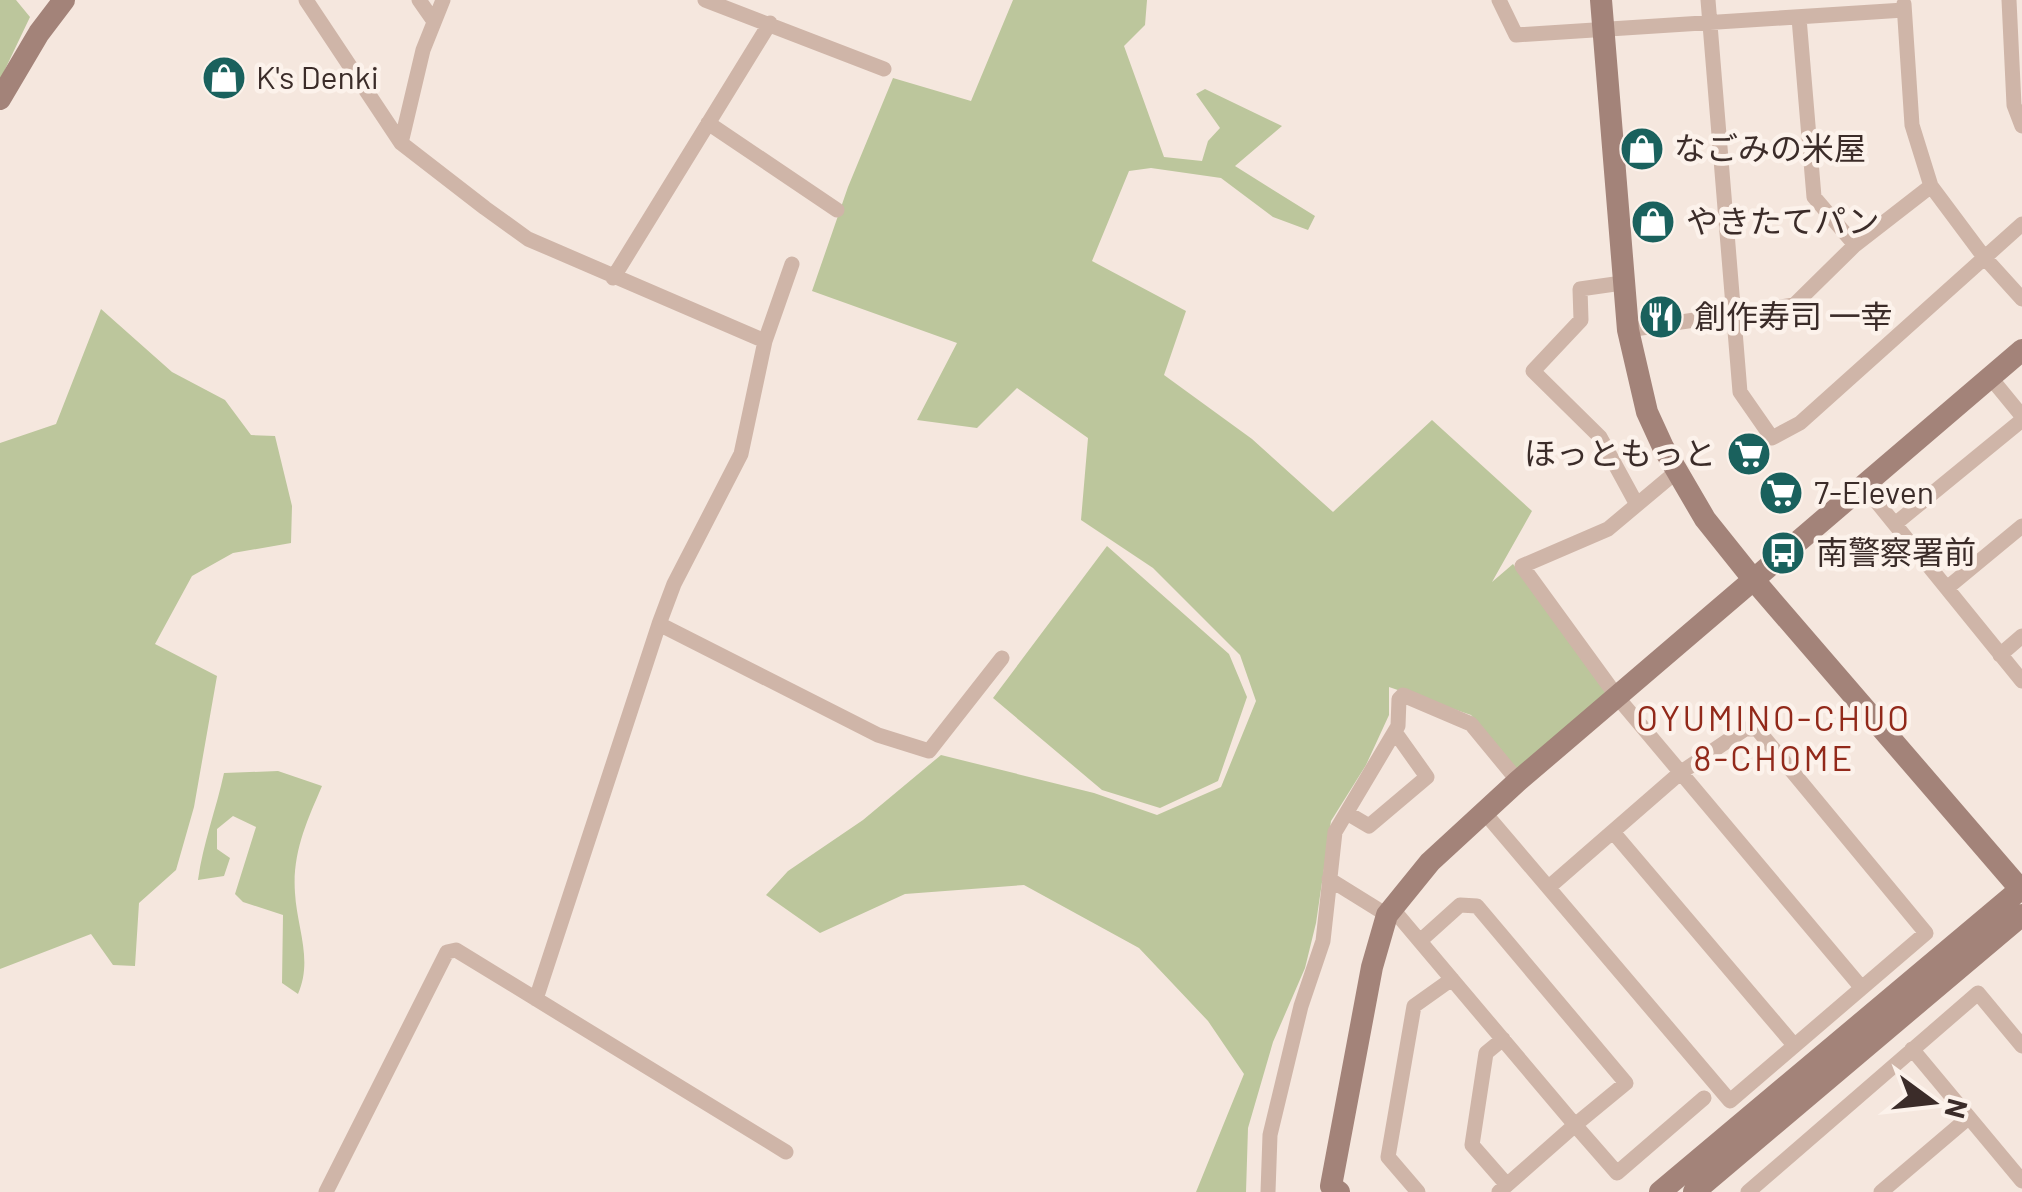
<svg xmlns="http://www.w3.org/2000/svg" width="2022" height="1192" viewBox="0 0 2022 1192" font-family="Barlow,'Noto Sans JP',sans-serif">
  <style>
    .green { fill: #bcc69c }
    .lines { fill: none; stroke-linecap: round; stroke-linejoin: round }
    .street { stroke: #cfb5a8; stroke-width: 15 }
    .secondary { stroke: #a38379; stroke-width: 22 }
    .labels { text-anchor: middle; stroke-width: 9; stroke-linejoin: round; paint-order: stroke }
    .poi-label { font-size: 32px; fill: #3b2c29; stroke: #fcf2eb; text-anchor: start }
    .neighbourhood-label { font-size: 35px; letter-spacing: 2.5px; fill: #92291a; stroke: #fcf2eb }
  </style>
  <rect width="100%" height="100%" fill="#f5e7de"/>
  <!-- green -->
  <path class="green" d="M0 0H16L30 17 0 80Z
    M1013 0H1147L1145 25 1124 46 1164 157 1202 161 1208 141 1220 128 1196 94 1205 89 1282 126 1235 166 1315 216 1308 230 1273 217 1221 178 1151 168 1129 171 1092 261 1186 311 1164 375 1252 439 1333 512 1432 420 1532 511 1492 582 1513 564 1607 693 1516 770 1471 715 1389 687V715L1366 765 1331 821 1316 923 1305 968 1273 1042 1248 1128 1246 1192H1196L1244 1074 1208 1021 1139 948 1024 885 905 894 820 933 766 895 788 871 863 820 941 755 1094 793 1157 815 1221 787 1256 701 1240 655 1153 568 1081 520 1088 438 1017 388 977 428 917 420 957 343 812 291 848 187 893 78 971 101Z
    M101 309 172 372 225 400 251 435 275 436 292 506 291 543 233 553 192 576 155 644 217 676 194 807 176 870 139 903 135 966 113 965 91 934 0 969V443L56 424Z
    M1107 546 1229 654 1247 697 1218 781 1160 808 1102 790 993 698Z
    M278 771 322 786C307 821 292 853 295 893 297 928 313 960 298 994L282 983 283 915 243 902 235 894 256 827 233 816 217 829V849L230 858 224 876 198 880C203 843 216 810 224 773Z"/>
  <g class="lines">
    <!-- street -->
    <path class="street" d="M306 0 401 143 485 208 528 239 765 341
      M419 0 433 20
      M705 0 884 69
      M1499 0 1516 35 1904 10
      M1708 0 1740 392 1772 438 1800 423 2022 224
      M2009 0 2014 105 2022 126
      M1904 4 1912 125 1931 186 1984 257 2022 299
      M1799 18 1814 197 1855 245
      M708 123 837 210
      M401 143 423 50 443 0
      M613 278 770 23
      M1622 283 1580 289 1581 320 1533 371 1600 437 1636 503
      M1628 330 1794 305 1855 245 1931 186
      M1990 377 2022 416
      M1676 472 1608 529 1522 566 1618 698 1861 987
      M1863 485 2022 681
      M1895 524 2022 420
      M1947 588 2022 526
      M659 624 878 735 929 751 1002 658
      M2000 655 2022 636
      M1484 812 1730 1101 1926 933 1757 729H1745L1680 773 1549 887
      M1347 813 1369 826 1427 777 1395 732
      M1613 832 1794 1045
      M1329 879 1387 915
      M1391 907 1575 1125 1499 1192
      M1420 941 1460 905 1477 906 1626 1083 1575 1125 1617 1173 1704 1098
      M536 999 659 624 674 584 741 454 765 341 792 264
      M1503 1039 1486 1053 1472 1145 1507 1185
      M1912 1049 2022 1181
      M326 1192 447 952 456 950 786 1152
      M1268 1192 1270 1135 1301 1006 1323 941 1335 832 1398 726 1399 699 1403 695 1471 724 1518 781
      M1418 1192 1388 1157 1414 1006 1452 979
      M1748 1192 1978 993 2022 1046
      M1881 1192 1968 1118"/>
    <!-- secondary -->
    <path class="secondary" d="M1601 0 1628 330 1647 412 1663 447 1705 519 1753 579 2022 891
      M0 99 39 33 64 0
      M1339 1192 1331 1186 1372 967 1387 915 1430 862 1518 781 2022 350
      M1660 1192 2022 888
      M1694 1192 2022 915"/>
  </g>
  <!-- icons -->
  <defs>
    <symbol id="shop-disc" viewBox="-11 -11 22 22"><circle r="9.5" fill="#1a615d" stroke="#fcf2eb"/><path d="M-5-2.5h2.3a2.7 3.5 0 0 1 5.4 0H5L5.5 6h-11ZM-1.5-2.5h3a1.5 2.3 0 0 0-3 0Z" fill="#fff"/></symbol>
    <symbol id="restaurant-disc" viewBox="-11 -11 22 22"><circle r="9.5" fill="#1a615d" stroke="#fcf2eb"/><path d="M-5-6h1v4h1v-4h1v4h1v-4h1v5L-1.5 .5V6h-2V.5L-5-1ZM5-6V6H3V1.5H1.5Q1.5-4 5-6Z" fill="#fff"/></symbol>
    <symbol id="supermarket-disc" viewBox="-11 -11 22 22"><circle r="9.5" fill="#1a615d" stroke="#fcf2eb"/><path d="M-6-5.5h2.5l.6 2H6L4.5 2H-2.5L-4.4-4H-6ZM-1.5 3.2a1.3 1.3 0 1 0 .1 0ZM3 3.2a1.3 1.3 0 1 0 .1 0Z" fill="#fff"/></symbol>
    <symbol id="bus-disc" viewBox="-11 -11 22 22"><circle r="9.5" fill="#1a615d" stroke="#fcf2eb"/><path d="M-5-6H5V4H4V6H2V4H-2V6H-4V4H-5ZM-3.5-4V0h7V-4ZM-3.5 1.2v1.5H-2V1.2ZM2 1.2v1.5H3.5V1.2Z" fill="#fff"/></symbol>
  </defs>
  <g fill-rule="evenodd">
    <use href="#shop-disc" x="199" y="53" width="50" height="50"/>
    <use href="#shop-disc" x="1617" y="124" width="50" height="50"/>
    <use href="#shop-disc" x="1628" y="197" width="50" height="50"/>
    <use href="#restaurant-disc" x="1636" y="292" width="50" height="50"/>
    <use href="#supermarket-disc" x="1724" y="429" width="50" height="50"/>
    <use href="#supermarket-disc" x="1756" y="468" width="50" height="50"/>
    <use href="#bus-disc" x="1758" y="528" width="50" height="50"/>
  </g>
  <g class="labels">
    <!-- poi labels -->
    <g class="poi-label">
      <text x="256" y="89">K's Denki</text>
      <text x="1674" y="160">なごみの米屋</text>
      <text x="1686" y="233">やきたてパン</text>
      <text x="1694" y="328">創作寿司 一幸</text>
      <text x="1716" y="465" text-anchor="end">ほっともっと</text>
      <text x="1814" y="504">7-Eleven</text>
      <text x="1816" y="564">南警察署前</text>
    </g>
    <!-- neighbourhood labels -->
    <g class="neighbourhood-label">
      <text x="1774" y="731">OYUMINO-CHUO<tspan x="1774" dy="40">8-CHOME</tspan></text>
    </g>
  </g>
  <!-- north arrow -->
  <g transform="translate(1932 1102) rotate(105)" stroke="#fcf2eb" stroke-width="8" paint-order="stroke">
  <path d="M0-8L18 38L0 25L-18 38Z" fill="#3b2c29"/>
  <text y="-15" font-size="28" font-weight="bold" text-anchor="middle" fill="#3b2c29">N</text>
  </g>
</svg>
